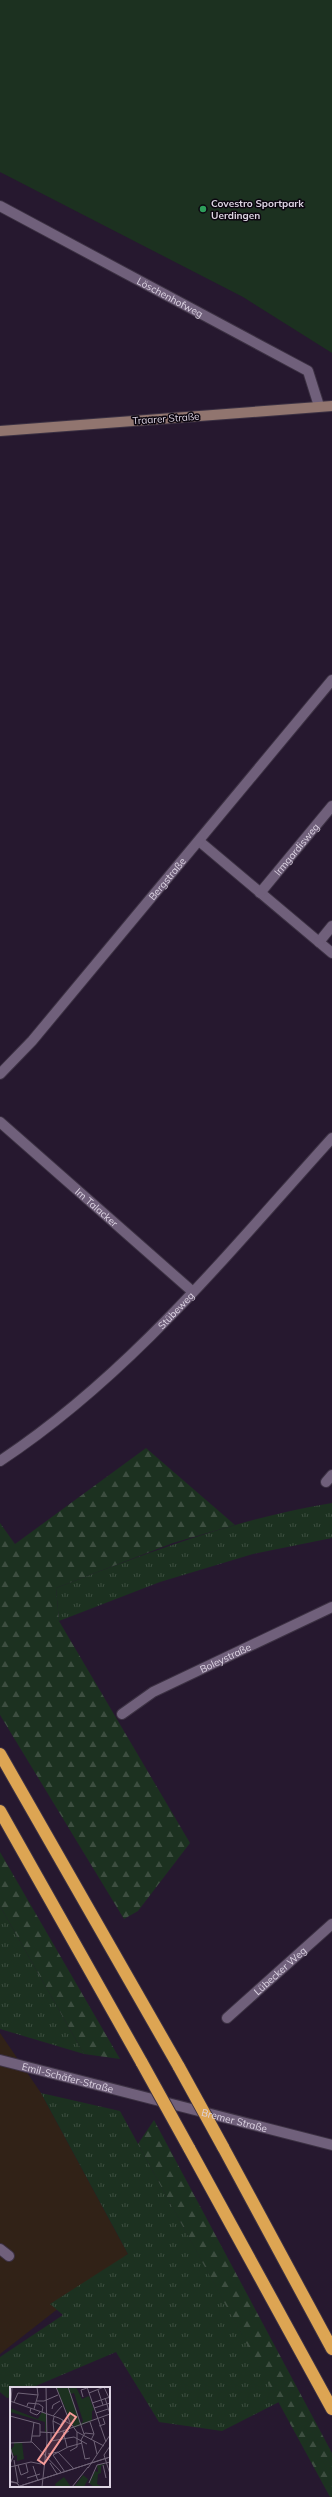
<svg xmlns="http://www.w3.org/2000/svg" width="332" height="2497" viewBox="0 0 332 2497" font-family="Mulish,sans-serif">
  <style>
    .commercial { fill: #312217 }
    .grass { fill: url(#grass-tufts) }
    .forest { fill: url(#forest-firs) }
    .park { fill: #1c3120 }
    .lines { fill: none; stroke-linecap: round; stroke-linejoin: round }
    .street-casing { stroke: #3c3143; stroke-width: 12 }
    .secondary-casing { stroke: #3c3143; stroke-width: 12 }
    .highway-casing { stroke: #3c3143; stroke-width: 14 }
    .street { stroke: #70607b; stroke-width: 10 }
    .secondary { stroke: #91756f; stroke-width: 10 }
    .highway { stroke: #dda553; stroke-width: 12 }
    .highway-bridge-casing { stroke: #3c3143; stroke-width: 14; stroke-linecap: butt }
    .highway-bridge { stroke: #dda553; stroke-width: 12 }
    .leisure-dot { fill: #2e9e5b; stroke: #0c0610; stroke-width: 1.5 }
    .labels { text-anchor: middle; stroke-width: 3; stroke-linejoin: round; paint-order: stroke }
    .poi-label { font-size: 10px; font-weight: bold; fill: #ddd4e3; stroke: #0c0610; text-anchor: start }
    .street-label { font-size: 10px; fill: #ddd4e3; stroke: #0c0610 }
    .inset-road { fill: none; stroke: #6f6377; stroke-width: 1 }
    .view { fill: #f59b98; fill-opacity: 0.15; stroke: #f59b98; stroke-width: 2 }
    .inset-edge { fill: none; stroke: #ddd4e3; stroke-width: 2 }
  </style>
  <defs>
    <pattern id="grass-tufts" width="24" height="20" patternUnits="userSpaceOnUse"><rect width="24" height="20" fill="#1c3120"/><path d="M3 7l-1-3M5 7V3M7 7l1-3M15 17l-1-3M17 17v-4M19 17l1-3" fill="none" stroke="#3d4e40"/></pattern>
    <pattern id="forest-firs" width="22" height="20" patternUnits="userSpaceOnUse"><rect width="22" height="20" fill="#1c3120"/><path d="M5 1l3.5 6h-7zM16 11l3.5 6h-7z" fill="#3d4e40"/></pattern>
  </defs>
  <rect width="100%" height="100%" fill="#26182f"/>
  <!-- commercial -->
  <path class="commercial" d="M0 2033 41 2093 128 2254 0 2354Z"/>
  <!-- grass -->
  <path class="grass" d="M332 1503V1538L253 1554 160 1582 59 1621 56 1588C147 1553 235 1519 332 1503Z
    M0 1906 84 2054 0 2029Z
    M41 2093 120 2111 279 2402 222 2431 159 2422 116 2352 31 2388H11V2397L7 2398 0 2392V2357L63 2315 50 2304 128 2254Z"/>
  <!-- forest -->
  <path class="forest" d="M146 1448 235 1525 173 1543 56 1588 59 1621 190 1843 138 1911 124 1919 0 1715V1523L15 1544Z
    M0 1852 120 2059 84 2054 0 1906Z
    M154 2120 332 2453V2497H330L138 2144Z"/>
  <!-- park -->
  <path class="park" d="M0 0H332V353L243 297 0 172Z"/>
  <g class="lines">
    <defs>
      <g id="street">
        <path id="s1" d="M0 206 308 371 319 406"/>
        <path d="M199 841 332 953"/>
        <path id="s2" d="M260 893 332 806"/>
        <path d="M319 942 332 926"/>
        <path id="s3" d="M0 1074 32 1041 332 680"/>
        <path id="s4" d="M0 1122 193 1292"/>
        <path id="s5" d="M0 1461C130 1375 228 1253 332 1138"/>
        <path d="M326 1482 332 1475"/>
        <path id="s6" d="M122 1714 153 1692 332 1607"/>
        <path id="s7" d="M227 2018 332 1924"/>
        <path id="s8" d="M0 2060 332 2145"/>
        <path d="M0 2249 9 2256"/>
      </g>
      <path id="secondary" d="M0 431 332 406"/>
      <path id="highway" d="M0 1754 179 2067
        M0 1811 142 2063
        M223 2147 332 2349
        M189 2148 332 2409"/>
    </defs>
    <!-- street casing -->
    <use href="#street" class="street-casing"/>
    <!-- secondary casing -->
    <use href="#secondary" class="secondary-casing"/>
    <!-- highway casing -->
    <use href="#highway" class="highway-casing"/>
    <!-- street -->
    <use href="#street" class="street"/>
    <!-- secondary -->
    <use href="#secondary" class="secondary"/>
    <!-- highway -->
    <use href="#highway" class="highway"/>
    <defs>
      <path id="highway-bridge" d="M142 2063 189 2148
        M179 2067 223 2147"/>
    </defs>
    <!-- highway-bridge casing -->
    <use href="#highway-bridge" class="highway-bridge-casing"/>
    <!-- highway-bridge -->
    <use href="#highway-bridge" class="highway-bridge"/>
  </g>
  <!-- markers -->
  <circle class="leisure-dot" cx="203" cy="209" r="4"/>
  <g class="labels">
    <!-- poi labels -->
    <g class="poi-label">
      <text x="211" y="207">Covestro Sportpark<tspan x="211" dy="12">Uerdingen</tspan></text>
    </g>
    <!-- street labels -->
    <g class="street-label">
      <text dy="4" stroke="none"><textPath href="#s1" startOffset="193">Löschenhofweg</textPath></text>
      <text transform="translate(166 418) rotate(-4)" y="4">Traarer Straße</text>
      <text dy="4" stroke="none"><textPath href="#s2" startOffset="57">Irmgardisweg</textPath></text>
      <text dy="4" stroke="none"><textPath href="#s3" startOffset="257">Bergstraße</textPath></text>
      <text dy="4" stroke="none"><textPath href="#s4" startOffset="129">Im Talacker</textPath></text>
      <text dy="4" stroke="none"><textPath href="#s5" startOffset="232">Stübeweg</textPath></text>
      <text dy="4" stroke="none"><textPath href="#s6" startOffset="118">Boleystraße</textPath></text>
      <text dy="4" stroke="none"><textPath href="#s7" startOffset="71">Lübecker Weg</textPath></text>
      <text dy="4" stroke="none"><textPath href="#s8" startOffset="70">Emil-Schäfer-Straße</textPath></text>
      <text dy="4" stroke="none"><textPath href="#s8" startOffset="242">Bremer Straße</textPath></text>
    </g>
  </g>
  <!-- overview -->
  <g transform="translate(10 2387)">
    <rect width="100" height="100" fill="#26182f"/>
    <path d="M0 21 28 32 32 25 36 27 37 46 35 45V35L0 25Z" fill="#1c3120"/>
    <path d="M4 55H12L14 72 7 74V68L4 69 1 62 4 59Z" fill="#1c3120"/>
    <path d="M46 0H66L72 12 79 9 84 23 82 24V34L64 41ZM64 6 73 34 71 37 61 7ZM96 77 91 79V86L88 87 87 97 93 100H84L79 96 85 84 88 85 87 78Z" fill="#1c3120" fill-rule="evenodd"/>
    <path d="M73 88 78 92 74 100H64ZM54 90 61 100H46L45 97Z" fill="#1c3120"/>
    <path class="inset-road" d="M46 0 61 38M58 0 74 47M77 0 96 55M94 0 100 13M88 3 93 18M79 6 94 0M73 10 71 3 80 0M95 11 100 27M0 14 49 31 62 38 67 45 94 59M27 14H34L48 8M4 15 8 6 28 8M82 16 100 10M17 19 18 16 29 17 33 20 32 25M21 21 20 25 24 27 27 28 30 25M84 21 100 16M24 22 28 8 27 0M42 22 43 18 50 14M86 26 98 22M0 28 2 0M0 29 30 37V49H22M43 29 52 19M44 30 43 34 51 38 53 33M43 34 44 46M80 35 84 47 81 53M89 39 95 37 93 31M53 44 57 60M30 45 47 46 100 27M41 46V54L64 50 77 57M53 46 59 44 54 48M84 54 87 67M21 55 24 35M0 56 22 55 52 86M100 59 94 68 100 87M0 60 3 70 0 76M0 60 3 70 0 77M60 64 67 60V45M38 67 48 65 64 82M43 68 58 60 72 56M43 68 55 85M80 71 75 72 71 53 75 46 84 47M4 73 8 96M40 76 47 87M8 78 11 88 18 85 16 77M93 78 96 91M23 79 28 94M0 80 21 75 31 77M78 81 100 48M17 91 30 87M0 94 7 96 10 100M0 95 7 96 10 100M79 96 87 78 100 75M10 99 100 70M10 99 100 70M32 100 37 54 36 0M62 100 78 80"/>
    <path class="view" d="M60 26 66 30 34 77 28 73Z"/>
    <rect width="100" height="100" class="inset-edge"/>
  </g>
</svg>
